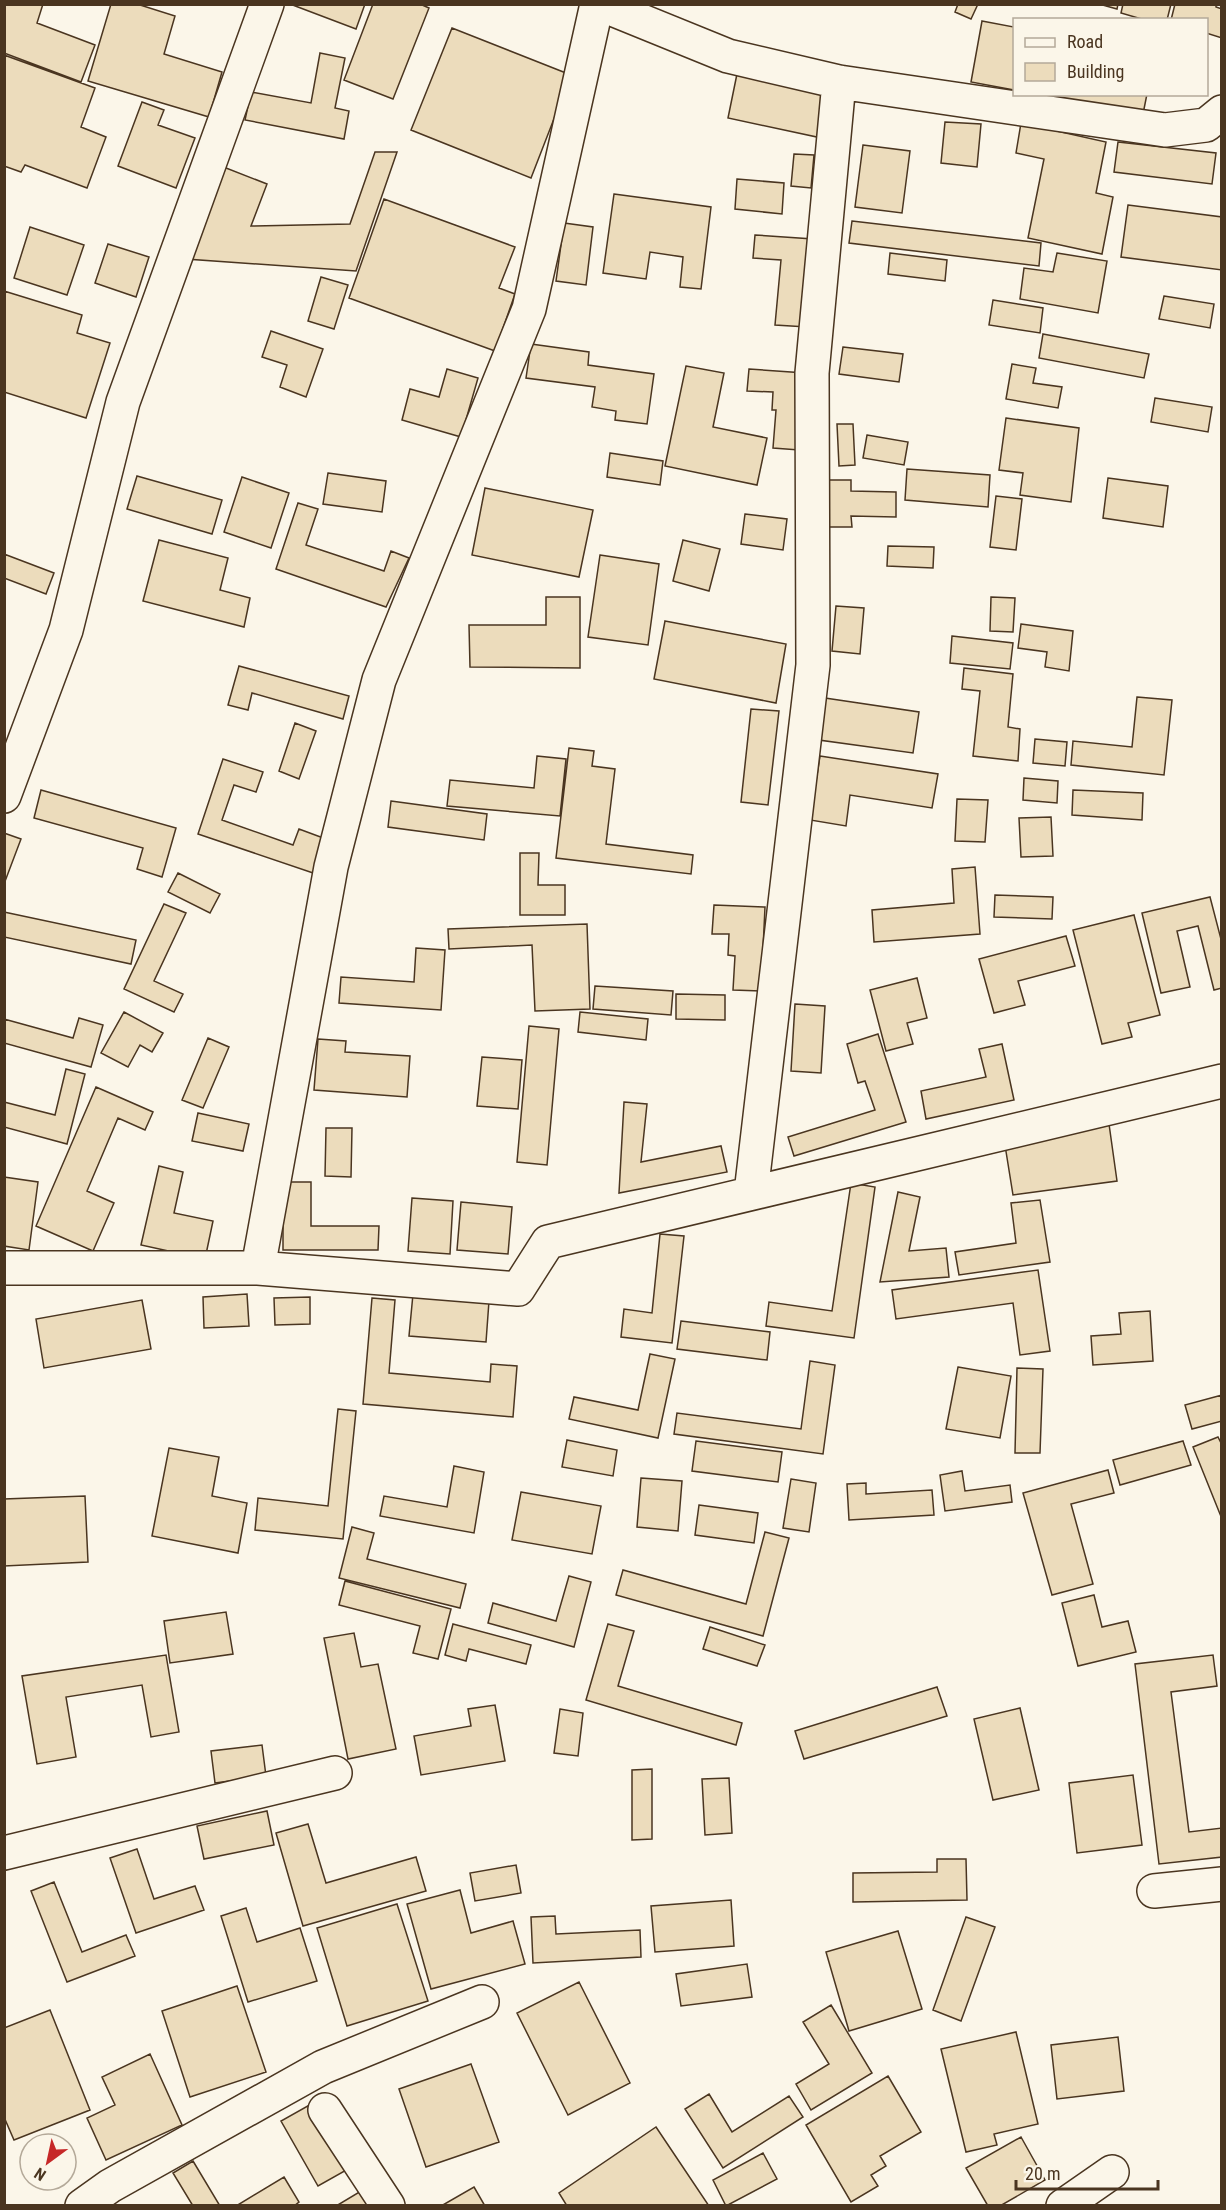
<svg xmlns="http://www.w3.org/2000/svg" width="1226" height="2210" viewBox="0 0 1226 2210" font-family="'Roboto Condensed',sans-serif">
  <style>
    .building { fill: #ecdcbc; stroke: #4a3520; stroke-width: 1.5 }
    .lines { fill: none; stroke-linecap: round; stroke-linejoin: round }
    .street-casing { stroke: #4a3520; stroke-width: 36 }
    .street { stroke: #fbf6e9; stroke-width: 33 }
  </style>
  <rect width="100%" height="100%" fill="#fbf6e9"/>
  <!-- building -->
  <path class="building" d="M4 4H43L37 23 95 45 81 82 4 53Z
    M111 4H137L175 16 164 54 222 72 209 117 88 81Z
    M290 4H365L356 29Z
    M373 4H420L429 8 393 99 344 80Z
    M958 4H978L971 19 955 12Z
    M1099 4H1118L1117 9Z
    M1123 4H1171L1167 20H1145L1121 13Z
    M1175 4H1216V7L1222 9V38L1206 33V20H1171Z
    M982 21 1014 27V90L971 82Z
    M452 28 571 75 531 178 411 130Z
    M320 53 345 58 335 108 349 111 344 139 245 120 251 92 311 103Z
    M4 55 95 88 81 127 106 137 87 188 25 165 21 172 4 166Z
    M738 69 827 88 817 137 728 118Z
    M1039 94H1147L1142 119 1039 98Z
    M142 102 164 110 158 125 195 138 176 188 118 166Z
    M945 122 981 124 977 167 941 163Z
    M1021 123 1106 142 1096 193 1113 197 1102 254 1028 238 1044 159 1016 153Z
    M1118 142 1216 153 1212 184 1114 172Z
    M863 145 910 151 902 213 855 207Z
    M375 152H397L356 271 186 259 221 166 267 184 251 226 350 224Z
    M794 154 814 155 811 188 791 186Z
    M737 179 784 183 782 214 735 209Z
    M614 194 711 207 701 289 680 287 683 257 650 252 646 279 603 273Z
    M384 199 515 247 499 288 515 294 495 351 349 298Z
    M1128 205 1222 217V270L1121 257Z
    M852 221 1041 243 1039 266 849 243Z
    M564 223 593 227 586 285 556 281Z
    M30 227 84 245 67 295 14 278Z
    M755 235 813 239 807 327 775 325 781 260 753 258Z
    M108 244 149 257 136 297 95 283Z
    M890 253 947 260 945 281 888 274Z
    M1057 253 1107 261 1098 313 1020 299 1024 268 1053 272Z
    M321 277 348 285 334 329 308 321Z
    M4 291 82 315 77 333 110 343 86 418 4 392Z
    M1164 296 1214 304 1210 328 1159 319Z
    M993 300 1043 308 1040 333 989 325Z
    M271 331 323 349 306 397 280 387 287 365 262 357Z
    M1043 334 1149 354 1144 378 1039 358Z
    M531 344 589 352 588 365 654 374 647 424 615 420 616 411 592 407 595 387 526 378Z
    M843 347 903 354 899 382 839 374Z
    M1012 364 1036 368 1033 383 1062 387 1058 408 1006 399Z
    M686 366 724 373 713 427 767 438 757 485 665 466Z
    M447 369 478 378 461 437 402 420 410 389 439 397Z
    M749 369 805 373 799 450 773 448 776 410H772L773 392 747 391Z
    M1155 398 1212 407 1208 432 1151 422Z
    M1006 418 1079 428 1071 502 1020 495 1023 473 999 470Z
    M837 424H853L855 465 839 466Z
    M867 435 908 442 904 465 863 458Z
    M610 453 663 461 660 485 607 477Z
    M907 469 990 475 988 507 905 500Z
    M328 473 386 481 382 512 323 504Z
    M137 476 222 500 212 534 127 509Z
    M242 477 289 493 271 548 224 532Z
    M1108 478 1168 486 1163 527 1103 518Z
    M829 480H851V491L896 492V517L851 516 852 527H828Z
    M485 488 593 510 579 577 472 555Z
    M996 496 1022 499 1016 550 990 547Z
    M298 503 318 509 306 545 384 571 391 551 409 558 386 607 276 569Z
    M745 514 787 519 783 550 741 544Z
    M159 540 228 558 220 590 250 598 244 627 143 601Z
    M683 540 720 549 709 591 673 581Z
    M888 546 934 547 933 568 887 566Z
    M4 554 54 573 46 594 4 578Z
    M600 555 659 564 648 645 588 637Z
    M546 597H580V668L470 667 469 625H546Z
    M991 597 1015 598 1013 632 990 631Z
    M836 606 864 608 860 654 832 651Z
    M665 621 786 644 776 703 654 679Z
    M1021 624 1073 631 1069 671 1045 667 1047 652 1018 648Z
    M952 636 1013 643 1010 669 950 663Z
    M239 666 349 696 343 719 252 693 248 710 228 705Z
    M964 668 1013 674 1008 727 1020 729 1018 761 973 756 980 691 962 689Z
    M1137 697 1172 700 1164 775 1071 765 1073 741 1132 747Z
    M825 698 919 712 913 753 819 740Z
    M751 709 779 711 768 805 741 802Z
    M295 723 316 731 299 779 279 771Z
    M1035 739 1067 742 1065 766 1033 763Z
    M569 748 594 751 592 766 615 769 606 844 693 855 691 874 556 858Z
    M537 756 566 759 560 816 447 806 450 780 534 788Z
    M820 756 938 774 932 808 850 795 846 826 810 820Z
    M223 759 263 772 256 792 234 785 222 820 293 845 299 829 334 842 322 876 198 834Z
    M1024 778 1058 781 1057 803 1023 800Z
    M41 790 176 828 162 877 137 869 143 848 34 818Z
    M1073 790 1143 793 1142 820 1072 815Z
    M957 799 988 800 985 842 955 841Z
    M391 801 487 814 484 840 388 827Z
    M1051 817 1053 856 1021 857 1019 818Z
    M4 833 21 839 4 884Z
    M520 853H539L538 885H565V915H520Z
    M975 867 980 934 874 942 872 910 954 903 952 869Z
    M178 873 220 894 210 913 168 892Z
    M995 895 1053 897 1052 919 994 917Z
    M1210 897 1222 943V988L1214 990 1198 926 1177 931 1190 987 1161 993 1142 913Z
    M164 904 186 913 154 981 183 994 174 1012 124 989Z
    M714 905 765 907 761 991 733 990 735 956 728 955 729 934H712Z
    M4 912 136 940 131 964 4 937Z
    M1134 915 1160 1015 1128 1023 1132 1037 1102 1044 1073 930Z
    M587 924 590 1009 535 1011 532 945 449 949 448 929Z
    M1066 936 1075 966 1018 981 1025 1005 994 1013 979 959Z
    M416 948 445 950 441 1010 339 1003 341 977 414 982Z
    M917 978 927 1018 907 1023 913 1044 886 1051 870 990Z
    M595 986 673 991 671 1015 593 1009Z
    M676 994 725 995V1020L676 1019Z
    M795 1004 825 1006 821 1073 791 1071Z
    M124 1012 163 1033 152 1052 140 1045 128 1067 101 1053Z
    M580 1012 648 1019 646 1040 578 1032Z
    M79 1018 103 1025 91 1067 4 1043V1019L73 1038Z
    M529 1026 559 1029 547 1165 517 1162Z
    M878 1034 906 1122 794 1156 788 1137 875 1110 865 1081 858 1083 847 1044Z
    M208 1038 229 1047 203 1108 182 1100Z
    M318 1039 346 1041 345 1052 410 1056 407 1097 314 1090Z
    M1002 1044 1014 1100 926 1119 921 1091 986 1077 979 1049Z
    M482 1057 522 1060 518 1109 477 1106Z
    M66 1069 85 1074 67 1144 4 1127V1102L55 1115Z
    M96 1087 153 1112 145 1130 118 1118 87 1191 114 1203 93 1251 36 1226Z
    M624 1102 647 1104 641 1162 721 1146 727 1172 619 1193Z
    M198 1113 249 1124 243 1151 192 1141Z
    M1109 1124 1117 1181 1013 1195 1004 1139Z
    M326 1128H352L351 1177 325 1176Z
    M159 1166 183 1172 174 1213 213 1221 205 1259 141 1245Z
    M4 1177 38 1182 29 1250 4 1246Z
    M283 1182H311V1226H379L378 1250H283Z
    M851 1183 875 1187 854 1338 766 1326 769 1302 832 1311Z
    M898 1192 920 1197 909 1251 946 1248 949 1277 880 1282Z
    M412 1198 453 1201 450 1254 408 1251Z
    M1040 1200 1050 1262 959 1275 955 1252 1016 1243 1011 1203Z
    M461 1202 512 1207 508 1254 457 1250Z
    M660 1234 684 1236 672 1343 621 1337 624 1309 652 1313Z
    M1038 1270 1050 1351 1020 1355 1013 1303 896 1319 892 1290Z
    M247 1294 249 1326 204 1328 203 1297Z
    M413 1294 489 1301 486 1342 409 1336Z
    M310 1297V1324L275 1325 274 1298Z
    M372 1298 395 1300 389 1373 490 1382 491 1364 517 1366 513 1417 363 1404Z
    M142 1300 151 1349 44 1368 36 1319Z
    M1150 1311 1153 1361 1093 1365 1091 1336 1121 1334 1119 1313Z
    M681 1321 770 1332 767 1360 677 1349Z
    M650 1354 675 1359 658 1438 569 1419 574 1397 638 1410Z
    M810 1361 835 1365 823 1454 674 1434 677 1413 801 1429Z
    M958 1367 1011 1376 1000 1438 946 1429Z
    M1017 1368 1043 1369 1040 1453H1015Z
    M1222 1395V1421L1192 1429 1185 1405Z
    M338 1409 356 1411 343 1539 255 1530 258 1498 328 1506Z
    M1218 1437 1222 1445V1519L1193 1447Z
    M567 1440 617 1450 613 1476 562 1467Z
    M696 1441 782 1452 778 1482 692 1471Z
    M1183 1441 1191 1465 1120 1485 1113 1460Z
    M169 1448 219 1457 212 1496 247 1503 238 1553 152 1536Z
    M454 1466 484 1472 474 1533 380 1516 384 1496 447 1507Z
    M1108 1470 1114 1493 1071 1504 1093 1584 1052 1595 1023 1493Z
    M962 1471 965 1491 1010 1485 1012 1502 945 1511 940 1475Z
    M641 1478 682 1481 678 1531 637 1527Z
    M791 1479 816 1483 809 1532 783 1528Z
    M866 1483V1494L932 1490 934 1515 849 1520 847 1484Z
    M521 1492 601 1506 592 1554 512 1540Z
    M85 1496 88 1562 4 1566V1499Z
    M699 1505 758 1513 754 1543 695 1535Z
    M352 1527 374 1533 367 1559 466 1584 460 1608 339 1578Z
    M765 1532 789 1538 763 1636 616 1595 623 1570 746 1604Z
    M569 1576 591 1582 574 1647 488 1623 493 1603 556 1621Z
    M345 1581 451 1609 438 1659 413 1653 420 1626 339 1605Z
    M1094 1595 1102 1627 1128 1621 1136 1652 1078 1666 1062 1603Z
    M226 1612 233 1654 170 1663 164 1621Z
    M453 1624 531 1645 526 1664 469 1649 466 1661 445 1655Z
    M608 1624 634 1631 618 1686 742 1723 736 1745 586 1700Z
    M710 1627 765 1645 757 1666 703 1649Z
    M354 1633 361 1667 378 1664 396 1749 348 1759 324 1638Z
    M166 1655 179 1732 151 1737 142 1685 66 1697 76 1757 37 1764 22 1676Z
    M1213 1655 1217 1686 1171 1692 1189 1832 1222 1828V1857L1159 1864 1135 1664Z
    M937 1687 947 1716 804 1759 795 1731Z
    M495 1705 505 1761 421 1775 414 1736 471 1726 468 1709Z
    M1020 1708 1039 1790 993 1800 974 1719Z
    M560 1709 583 1713 578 1756 554 1753Z
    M262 1745 266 1776 215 1783 211 1751Z
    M652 1769V1839L632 1840V1770Z
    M1133 1775 1142 1845 1077 1853 1069 1783Z
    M729 1778 732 1833 705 1835 702 1779Z
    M267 1811 274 1845 204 1859 197 1826Z
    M308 1824 326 1883 416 1857 426 1891 303 1926 276 1833Z
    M137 1849 154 1899 195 1886 204 1910 136 1933 110 1858Z
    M937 1859H966L967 1900 853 1902V1873L937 1872Z
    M516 1865 521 1893 475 1901 470 1873Z
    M54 1882 82 1952 126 1935 135 1956 67 1982 31 1891Z
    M460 1890 471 1933 513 1921 525 1964 431 1989 407 1904Z
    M731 1900 734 1946 655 1952 651 1906Z
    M397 1904 428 2001 347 2026 317 1928Z
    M246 1908 257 1942 300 1928 317 1981 248 2002 221 1916Z
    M555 1916 556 1934 640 1930 641 1957 533 1963 531 1917Z
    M966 1917 995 1927 961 2021 933 2010Z
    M898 1931 922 2009 849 2031 826 1952Z
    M747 1964 752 1997 681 2006 676 1974Z
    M579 1982 630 2083 568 2115 517 2013Z
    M237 1986 266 2072 190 2097 162 2011Z
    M831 2005 872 2073 811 2110 796 2084 829 2064 803 2022Z
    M50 2010 90 2110 14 2140 4 2117V2028Z
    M1016 2032 1038 2124 994 2134 997 2145 966 2152 941 2049Z
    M1118 2037 1124 2091 1057 2099 1051 2045Z
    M150 2054 182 2125 106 2160 87 2118 115 2105 102 2077Z
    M471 2064 499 2142 426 2167 399 2089Z
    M888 2076 921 2132 880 2156 886 2166 871 2175 878 2186 851 2202 806 2125Z
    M709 2094 732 2132 789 2096 803 2117 723 2168 685 2109Z
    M313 2103 350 2168 318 2186 281 2121Z
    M656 2127 709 2206H567L559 2193Z
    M1021 2137 1045 2180 1000 2206H988L966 2168Z
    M763 2153 777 2179 726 2206 713 2180Z
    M193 2161 220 2206H193L173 2173Z
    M284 2177 299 2202 294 2206H236Z
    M474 2187 485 2206H441Z
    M366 2188 376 2206H336Z"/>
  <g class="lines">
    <defs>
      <path id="street" d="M600 4 728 56 839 82 1165 130 1206 125 1222 112
        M4 796 66 630 123 402 267 4
        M751 1193 813 665 812 373 839 82
        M4 1268H258L518 1289 548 1242 1222 1081
        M258 1268 331 867 379 680 529 309 597 4
        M4 1853 335 1773
        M1154 1891 1222 1884
        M325 2110 388 2206
        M82 2206 110 2186 323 2067 482 2002
        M1063 2206 1112 2172"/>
    </defs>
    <!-- street casing -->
    <use href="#street" class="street-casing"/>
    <!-- street -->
    <use href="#street" class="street"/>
  </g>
  <!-- border -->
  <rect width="1226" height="2210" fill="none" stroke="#4a3520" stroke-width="12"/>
  <!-- legend -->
  <rect x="1013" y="18" width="195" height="78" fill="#fbf6e9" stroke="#b4a999" stroke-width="1.5"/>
  <rect x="1025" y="38" width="30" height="9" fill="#fbf6e9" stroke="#b4a999" stroke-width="1.5"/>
  <text x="1067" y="48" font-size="18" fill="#4a3520">Road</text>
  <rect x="1025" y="63" width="30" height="18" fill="#ecdcbc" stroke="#b4a999" stroke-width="1.5"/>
  <text x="1067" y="78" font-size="18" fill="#4a3520">Building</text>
  <!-- north arrow -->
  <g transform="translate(48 2162) rotate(213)"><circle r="28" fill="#fbf6e9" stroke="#b4a999" stroke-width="1.5"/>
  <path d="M0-4.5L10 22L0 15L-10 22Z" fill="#c62828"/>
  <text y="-9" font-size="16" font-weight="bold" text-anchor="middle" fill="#4a3520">N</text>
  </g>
  <!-- scale -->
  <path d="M1016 2180v9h142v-9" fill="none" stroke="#4a3520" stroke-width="3"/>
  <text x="1025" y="2180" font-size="18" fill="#4a3520" stroke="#fbf6e9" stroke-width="4.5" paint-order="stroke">20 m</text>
</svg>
